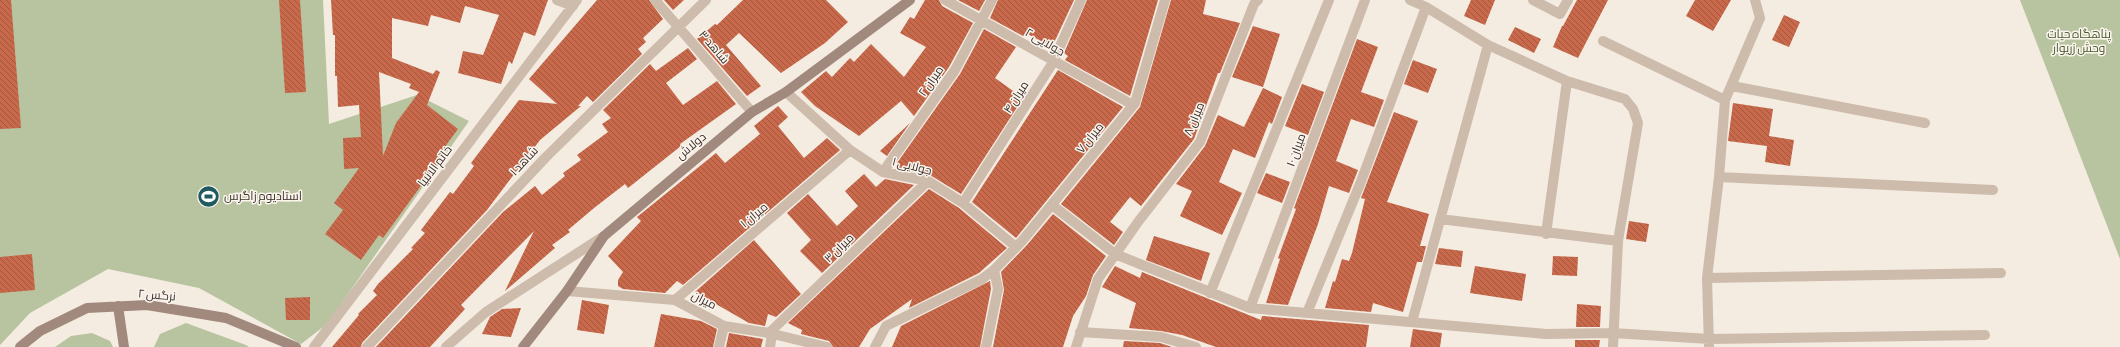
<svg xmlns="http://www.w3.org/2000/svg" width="2120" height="347" viewBox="0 0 2120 347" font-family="'Asap Condensed',Cairo,sans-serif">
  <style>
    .park { fill: #b8c4a0 }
    .building { fill: url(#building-back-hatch); fill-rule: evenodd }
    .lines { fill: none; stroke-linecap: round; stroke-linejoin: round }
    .street { stroke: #cdbbac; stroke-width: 10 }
    .secondary { stroke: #a18a7d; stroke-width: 10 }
    .labels { text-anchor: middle; stroke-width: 3; stroke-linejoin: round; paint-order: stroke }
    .park-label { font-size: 12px; fill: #4a5a2e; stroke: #fbf5ee }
    .street-label { font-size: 12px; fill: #3b302b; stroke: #fbf5ee }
    .poi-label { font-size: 12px; fill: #3b302b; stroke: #fbf5ee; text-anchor: start }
  </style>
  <defs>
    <pattern id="building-back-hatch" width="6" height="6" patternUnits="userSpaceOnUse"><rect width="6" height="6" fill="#c8694b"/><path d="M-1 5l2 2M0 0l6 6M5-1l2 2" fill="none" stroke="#a4573f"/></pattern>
  </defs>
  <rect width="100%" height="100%" fill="#f4ebe1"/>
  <!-- park -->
  <path class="park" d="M0 0H323L329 124 417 95 469 121 327 324 301 344 199 288 108 269 30 313 0 345Z
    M2020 0H2120V259Z
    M186 323 246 345 249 347H154L160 334Z
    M92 333 110 341 113 347H55L71 336Z"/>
  <!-- building -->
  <path class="building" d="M0 0H11L21 128 0 129Z
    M279 0H300L306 92 285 93Z
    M331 0H548L535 36 524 32 512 64 509 61 501 84 458 73 463 51 483 55 499 15 465 6 460 23 431 15 428 26 392 18V58L433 74 436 70 440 72 427 105 458 129 436 159 439 161 383 238 379 235 361 260 325 234 343 210 334 203 359 168 344 169 343 138 361 137 359 105 338 107 337 76H335V35H333ZM379 72 411 84 409 88 419 92 396 123 383 156Z
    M597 0H649L663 19 643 38 646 42 638 49 642 54 593 102 587 96 578 106H581L540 140 487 210 362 343 361 347H332L359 315 358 314 377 295 373 291 378 284 413 249 411 248 425 233 421 230 450 192 453 194 474 166 471 163 519 100 557 104 529 79Z
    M664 0H684L673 10Z
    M743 0H826L848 22 825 43 781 73 739 33 726 45 761 86 747 96 697 39 715 24 717 25Z
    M925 0H939L942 6 973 23 949 67 914 116 901 101 859 136 815 106 801 92 826 71 832 77 850 58 854 62 871 44 904 77 926 47 900 33 910 17 914 19Z
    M958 0H985L979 11Z
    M998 0H1074L1052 47 1026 33 1023 36 990 18Z
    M1087 0H1158L1130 96 1065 60 1068 56 1064 53Z
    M1171 0H1206L1203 14 1240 23 1220 73H1218L1194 139 1141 206 1130 197 1110 222 1123 232 1114 245 1061 204 1140 107Z
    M1471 0H1495L1485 25 1464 16Z
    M1577 0H1608L1578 58 1553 47 1562 26H1563Z
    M1695 0H1731L1713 31 1686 16Z
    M1784 15 1800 22 1789 47 1772 40Z
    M1253 26 1280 34 1263 87 1232 77Z
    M1515 27 1541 39 1534 53 1508 40Z
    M984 29 1016 47 995 78 1023 98 961 194 930 175 896 168 899 165 897 163 960 74Z
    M1357 39 1378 47 1361 92 1384 100 1381 108 1374 127 1351 119 1336 161 1358 170 1349 193 1329 186 1318 224 1288 305 1266 303 1280 259 1278 258 1281 250 1296 209 1294 208Z
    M688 48 697 59 666 83 683 105 717 81 736 104 680 144 681 146 628 188 625 184 594 208 568 230 570 232 552 245 555 248 505 291 534 231 461 305 465 309 430 347H376L503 212 535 186 542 195 565 176 563 173 581 160 577 155 608 132 602 124 611 118 603 110 650 64 656 71Z
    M1413 60 1437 69 1428 93 1404 84Z
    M1058 70 1123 107 1016 238 972 202Z
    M1302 84 1324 92 1308 135 1285 126Z
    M1263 88 1282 97 1272 124 1269 122 1255 158 1233 149 1219 182 1242 193 1222 235 1180 216 1192 191 1176 184 1205 146 1218 115 1244 127Z
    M1733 103 1773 109 1769 136 1794 140 1790 166 1765 162 1767 146 1728 141Z
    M778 106 788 117 778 126 804 158 827 138 840 150 683 285 677 281 665 293 623 289 618 286V280L623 272 608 256 641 221 637 217 716 153 725 163 760 134 754 126Z
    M1394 112 1418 121 1387 202 1429 214 1420 246H1426L1422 262H1417L1403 312 1373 303 1371 312 1325 308 1333 281 1335 282 1342 259 1349 261 1352 253 1365 199 1361 198Z
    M910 123 887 156 880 151Z
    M1266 173 1290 182 1282 203 1257 193Z
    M864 174 876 187 885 179 914 185 822 273 800 251 811 240 787 213 808 194 837 226 858 206 845 191Z
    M929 189 959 208 1007 248 979 273 909 308 912 299 870 329 859 347H833L829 341 801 334 802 330 788 323Z
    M1053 214 1106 256 1093 275 1086 296 1073 316 1063 347H993L1004 290 1001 272 1027 245Z
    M1629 221 1649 224 1646 242 1626 239Z
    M1154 236 1210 253 1201 281 1146 260Z
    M754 240 801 294 776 317 768 314 765 326 749 323 695 292Z
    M1439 248 1463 251 1461 267 1435 264Z
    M32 254 35 290 0 293V257Z
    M1553 256 1578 257 1577 276 1552 275Z
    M1115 266 1140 278 1142 272 1261 320 1262 316 1369 325 1366 347H1216L1182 335 1161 331 1129 328 1136 303 1102 287Z
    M1475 266 1526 274 1522 301 1470 293Z
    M990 281 991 289 980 347H892L901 326Z
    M310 297V320H286L285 298Z
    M582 300 609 305 604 334 577 330Z
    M1577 304 1601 306 1600 327H1576Z
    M521 308 511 337 482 334 490 317 502 309Z
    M661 314 701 321 717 329 713 347H654Z
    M1413 329 1442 333 1440 347H1410Z
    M729 333 763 339 761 347H726Z
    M1575 340H1600L1599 347H1575Z
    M1124 341 1160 343 1172 347H1123Z"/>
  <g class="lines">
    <!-- street -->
    <path class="street" d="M557 0 573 6
      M655 0 752 112
      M945 0 1133 105
      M1410 0 1426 7 1488 45 1567 81 1625 99 1633 109 1638 123 1618 241 1613 347
      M1533 0 1560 14 1568 0
      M1603 41 1725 100
      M1732 86 1925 123
      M786 92 850 150 883 172 928 181 963 203 1016 247
      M883 172 955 70 992 0
      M1719 177 1993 190
      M963 203 1052 64 1081 0
      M1052 205 1115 254 1250 308 1546 334 1613 333 1709 339 1985 335
      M1440 219 1618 241
      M1546 234 1567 81
      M1707 278 2001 273
      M567 291 675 300 724 326 769 333 827 347
      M1210 293 1329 0
      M675 300 850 150
      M1250 308 1365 0
      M1307 313 1360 184 1426 7
      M1412 322 1488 45
      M1080 332 1161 337 1196 347
      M769 333 928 181
      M314 347 577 0
      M367 347 546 157 706 0
      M446 347 486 312 604 236
      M719 347 724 326
      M770 347 772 334
      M875 347 886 326 982 279 994 270 1022 241 1135 103 1165 0
      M986 347 998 289 994 270
      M1076 347 1098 279 1138 222 1200 142 1254 4 1258 0
      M1709 347 1707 278 1719 177 1725 100 1760 18 1755 0"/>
    <!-- secondary -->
    <path class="secondary" d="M118 306 124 347
      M20 347 40 331 87 308 147 305 226 318 296 347
      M523 347 567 291 604 236 752 112 786 92 910 0"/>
  </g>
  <!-- icons -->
  <defs>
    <symbol id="stadium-disc" viewBox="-11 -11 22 22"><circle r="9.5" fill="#1f5a5e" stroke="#fbf5ee"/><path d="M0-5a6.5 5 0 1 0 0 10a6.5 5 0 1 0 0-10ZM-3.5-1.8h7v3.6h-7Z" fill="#fff"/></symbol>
  </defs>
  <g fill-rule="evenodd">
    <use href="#stadium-disc" x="196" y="184" width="25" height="25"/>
  </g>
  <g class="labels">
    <!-- park labels -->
    <g class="park-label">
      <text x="2079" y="38">پناهگاه حیات<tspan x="2079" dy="14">وحش زریوار</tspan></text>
    </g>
    <!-- street labels -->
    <g class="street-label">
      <text transform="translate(1045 42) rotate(30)" y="4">جولایی ۲</text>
      <text transform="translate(714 47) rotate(50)" y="4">شاهد ۳</text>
      <text transform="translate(931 81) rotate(-55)" y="4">میران ۲</text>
      <text transform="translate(1016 97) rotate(-57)" y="4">میران ۴</text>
      <text transform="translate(1194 119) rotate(-67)" y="4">میران ۸</text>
      <text transform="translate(1090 138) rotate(-51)" y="4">میران ۷</text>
      <text transform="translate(691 146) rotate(-40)" y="4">دولاش</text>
      <text transform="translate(1296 150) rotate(-70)" y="4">میران ۱۰</text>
      <text transform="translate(524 161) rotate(-47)" y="4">شاهد ۱</text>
      <text transform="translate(435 166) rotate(-53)" y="4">خاتم الانبیا</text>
      <text transform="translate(912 166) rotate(14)" y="4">جولایی ۱</text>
      <text transform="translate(754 215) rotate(-40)" y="4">میران ۱</text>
      <text transform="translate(839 248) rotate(-44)" y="4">میران ۳</text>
      <text transform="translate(157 295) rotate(5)" y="4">نرگس ۲</text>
      <text transform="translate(704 300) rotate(27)" y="4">میران</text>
    </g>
    <!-- poi labels -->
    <g class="poi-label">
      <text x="224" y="200">استادیوم زاگرس</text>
    </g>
  </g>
</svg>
